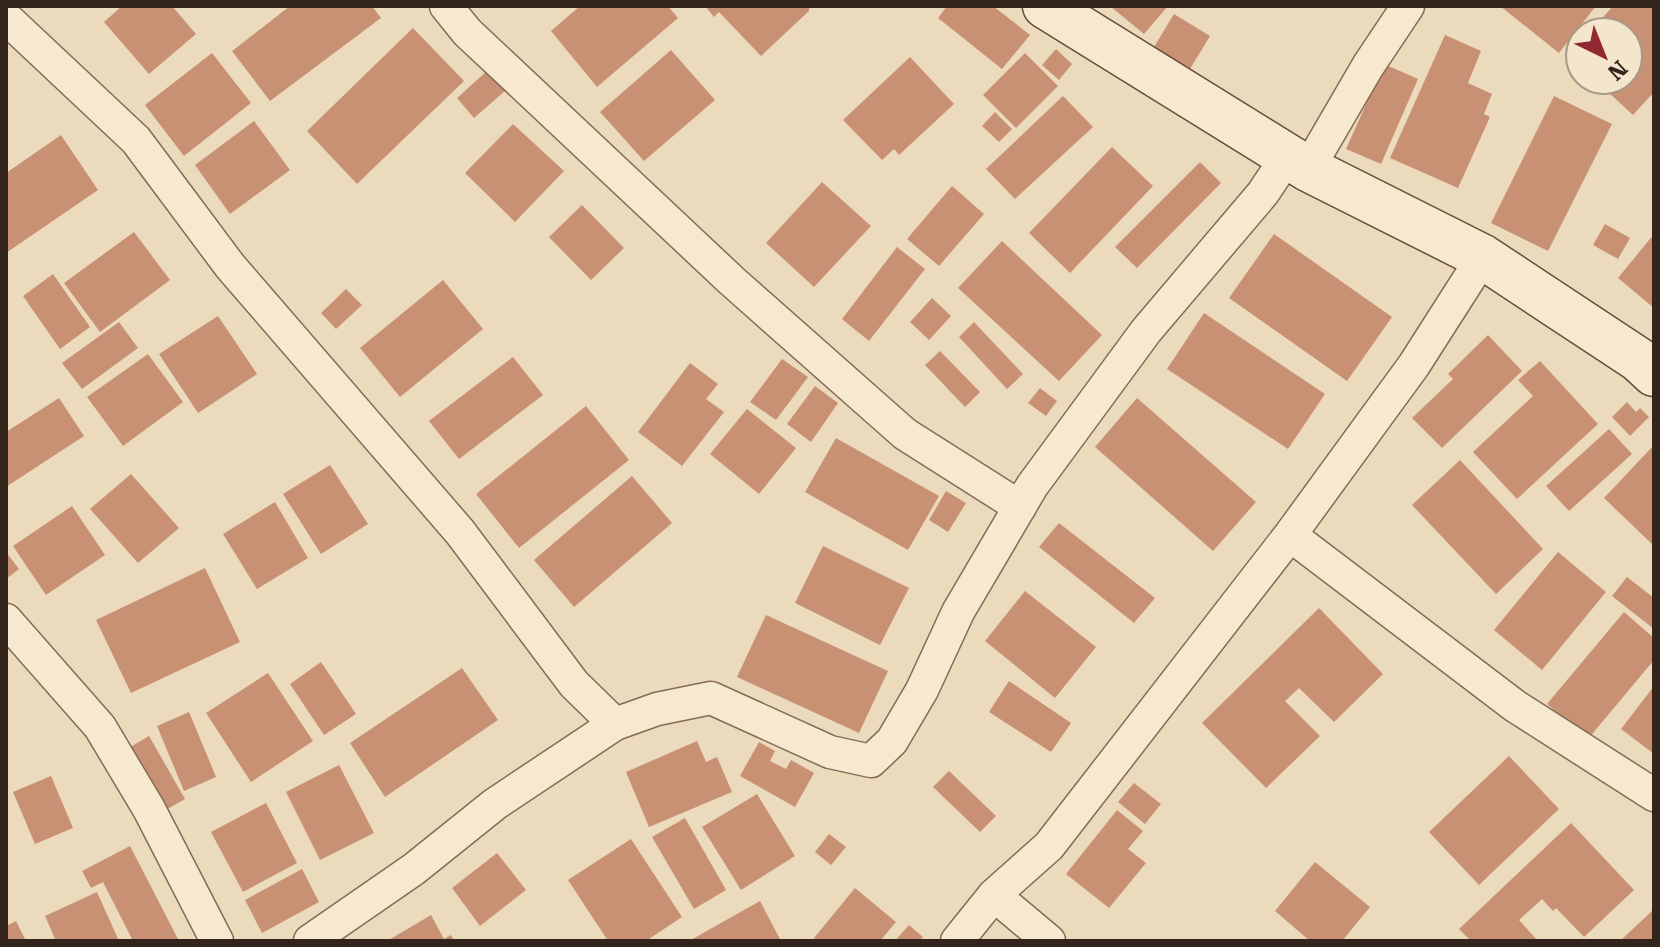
<svg xmlns="http://www.w3.org/2000/svg" width="1660" height="947" viewBox="0 0 1660 947" font-family="'Roboto Serif',serif">
  <style>
    .building { fill: #c99174 }
    .lines { fill: none; stroke-linecap: round; stroke-linejoin: round }
    .street-casing { stroke: #836b57; stroke-width: 35 }
    .secondary-casing { stroke: #654c3b; stroke-width: 47 }
    .street { stroke: #f7e8d0; stroke-width: 32 }
    .secondary { stroke: #f7e8d0; stroke-width: 44 }
  </style>
  <rect width="100%" height="100%" fill="#ecdabd"/>
  <!-- building -->
  <path class="building" d="M122 6H172L196 34 149 74 104 22Z
    M290 6H372L381 18 270 101 232 51Z
    M580 6H668L678 18 597 87 551 31Z
    M705 6H809V11L761 56 719 12 714 17Z
    M947 6H993L1030 35 1002 69 938 18Z
    M1110 6H1168L1144 34Z
    M1500 6H1596L1559 53Z
    M1613 6H1654V92L1633 115 1595 80H1628V32H1590Z
    M1174 14 1210 36 1190 69 1154 47Z
    M413 28 464 81 357 184 307 131Z
    M1445 35 1481 51 1468 83 1492 94 1484 114 1490 117 1458 188 1390 158Z
    M1580 42V66L1568 55Z
    M1056 49 1072 64 1059 80 1042 65Z
    M671 50 715 100 644 161 600 112Z
    M212 53 251 103 184 156 145 105Z
    M1025 53 1058 86 1016 128 983 95Z
    M910 57 954 104 899 155 894 149 882 160 843 120Z
    M1384 64 1418 79 1381 164 1346 149Z
    M488 70 506 90 474 118 457 98Z
    M1063 96 1093 127 1015 199 986 169Z
    M1554 96 1612 124 1548 251 1491 223Z
    M995 112 1012 129 999 142 982 126Z
    M254 121 290 170 230 214 195 165Z
    M513 124 564 171 515 222 465 173Z
    M61 135 98 190 6 253V173Z
    M1112 147 1153 186 1070 273 1029 233Z
    M1200 162 1221 183 1137 268 1115 247Z
    M822 182 871 226 814 287 766 243Z
    M952 186 984 214 939 266 907 239Z
    M582 205 624 248 591 280 549 237Z
    M1605 224 1630 238 1618 259 1593 245Z
    M134 232 170 280 100 332 64 283Z
    M1274 234 1392 317 1347 381 1229 298Z
    M1654 234V308L1618 278Z
    M1002 241 1102 335 1059 381 958 288Z
    M897 247 925 269 869 341 842 319Z
    M53 274 90 327 60 349 23 296Z
    M443 280 483 329 400 397 360 348Z
    M346 289 362 305 336 329 321 313Z
    M932 298 951 316 929 340 910 322Z
    M1204 313 1325 394 1288 449 1167 369Z
    M218 316 257 374 198 413 159 354Z
    M119 322 138 348 82 389 62 363Z
    M974 322 1023 374 1007 389 959 337Z
    M1488 335 1522 371 1442 448 1412 418 1453 379 1448 374Z
    M940 351 980 392 965 407 925 365Z
    M148 354 183 402 123 446 87 397Z
    M513 357 543 395 459 459 429 421Z
    M782 359 808 377 776 420 750 402Z
    M1540 361 1598 424 1517 499 1473 452 1533 396 1518 380Z
    M690 363 718 384 706 399 724 412 682 466 638 432Z
    M815 386 838 403 811 442 787 424Z
    M1040 388 1057 401 1046 416 1028 403Z
    M59 398 84 436 6 487V432Z
    M1137 398 1256 502 1213 551 1095 447Z
    M1627 402 1636 412 1640 408 1649 417 1630 436 1612 417Z
    M586 406 629 460 519 548 476 494Z
    M747 409 796 448 759 494 710 454Z
    M1609 429 1632 454 1569 511 1546 486Z
    M836 438 939 496 908 550 805 492Z
    M1654 445V546L1604 498Z
    M1460 460 1543 549 1496 594 1412 505Z
    M330 465 368 524 321 554 283 494Z
    M131 474 179 528 138 563 90 509Z
    M632 476 672 523 574 607 534 560Z
    M946 491 966 503 948 532 929 520Z
    M275 502 308 558 257 589 223 534Z
    M72 506 105 555 46 595 13 546Z
    M1059 523 1155 598 1134 623 1039 547Z
    M823 546 909 588 880 645 795 603Z
    M6 552 19 569 6 579Z
    M1558 552 1606 592 1542 670 1494 630Z
    M205 568 240 642 131 693 96 620Z
    M1627 577 1654 598V629L1612 596Z
    M1025 591 1096 647 1055 698 985 641Z
    M1319 608 1383 674 1334 722 1299 688 1285 701 1320 736 1266 788 1202 723Z
    M1624 612 1654 638V660L1588 739 1547 704Z
    M766 615 888 671 859 733 737 677Z
    M321 662 356 714 324 735 290 684Z
    M462 668 498 720 385 797 350 743Z
    M268 673 313 741 251 782 206 713Z
    M1009 681 1071 723 1051 752 989 712Z
    M1654 686V754L1621 729Z
    M189 712 216 777 184 791 157 726Z
    M149 736 185 799 164 811 127 749Z
    M697 741 706 762 717 757 732 792 649 827 626 772Z
    M759 742 775 751 770 761 786 769 791 760 814 773 795 807 740 776Z
    M1509 756 1559 809 1479 885 1429 832Z
    M339 765 374 833 320 860 286 792Z
    M949 771 996 816 980 832 933 787Z
    M51 776 73 828 35 844 13 792Z
    M1134 783 1161 804 1145 824 1118 802Z
    M757 794 795 856 741 890 702 827Z
    M266 803 297 863 243 892 211 832Z
    M1117 810 1143 831 1128 849 1146 863 1109 908 1066 874Z
    M685 818 726 890 694 909 652 837Z
    M1571 823 1634 890 1584 937 1556 908 1553 911 1542 899 1519 920 1538 941H1471L1459 929Z
    M829 834 846 847 831 865 815 852Z
    M631 839 682 917 646 941H608L568 880Z
    M130 846 179 941H133L103 882 91 888 82 871Z
    M497 853 526 890 480 926 452 888Z
    M1315 862 1370 907 1342 941H1310L1275 911Z
    M302 869 319 902 262 933 245 900Z
    M855 888 896 922 880 941H817L814 938Z
    M97 892 119 941H56L45 916Z
    M760 901 781 941H689Z
    M1654 909V941H1620Z
    M431 915 444 939 451 935 454 941H387Z
    M16 921 26 941H6V926Z
    M909 925 923 937 920 941H895Z"/>
  <g class="lines">
    <defs>
      <path id="street" d="M446 6 467 32 732 281 905 434 1020 507
        M6 18 136 140 230 266 460 532 574 684 615 724
        M1308 169 1368 66 1408 6
        M1290 535 1515 706 1654 795
        M6 620 100 727 149 809 217 941
        M994 895 1049 941
        M310 941 414 869 495 804 615 724 657 709 711 698 830 752 871 761 892 741 922 690 958 612 1032 486 1146 331 1263 193 1287 157
        M957 941 994 895 1049 846 1290 535 1414 365 1483 257"/>
      <path id="secondary" d="M1045 6 1308 169 1483 257 1639 360 1654 374"/>
    </defs>
    <!-- street casing -->
    <use href="#street" class="street-casing"/>
    <!-- secondary casing -->
    <use href="#secondary" class="secondary-casing"/>
    <!-- street -->
    <use href="#street" class="street"/>
    <!-- secondary -->
    <use href="#secondary" class="secondary"/>
  </g>
  <!-- border -->
  <rect width="1660" height="947" fill="none" stroke="#33251b" stroke-width="16"/>
  <!-- north arrow -->
  <g transform="translate(1604 56) rotate(137)"><circle r="38" fill="#f4e5cd" stroke="#a79886" stroke-width="2"/>
  <path d="M0-6L14 30L0 20L-14 30Z" fill="#902932"/>
  <text y="-12" font-size="22" font-weight="bold" text-anchor="middle" fill="#33251b">N</text>
  </g>
</svg>
